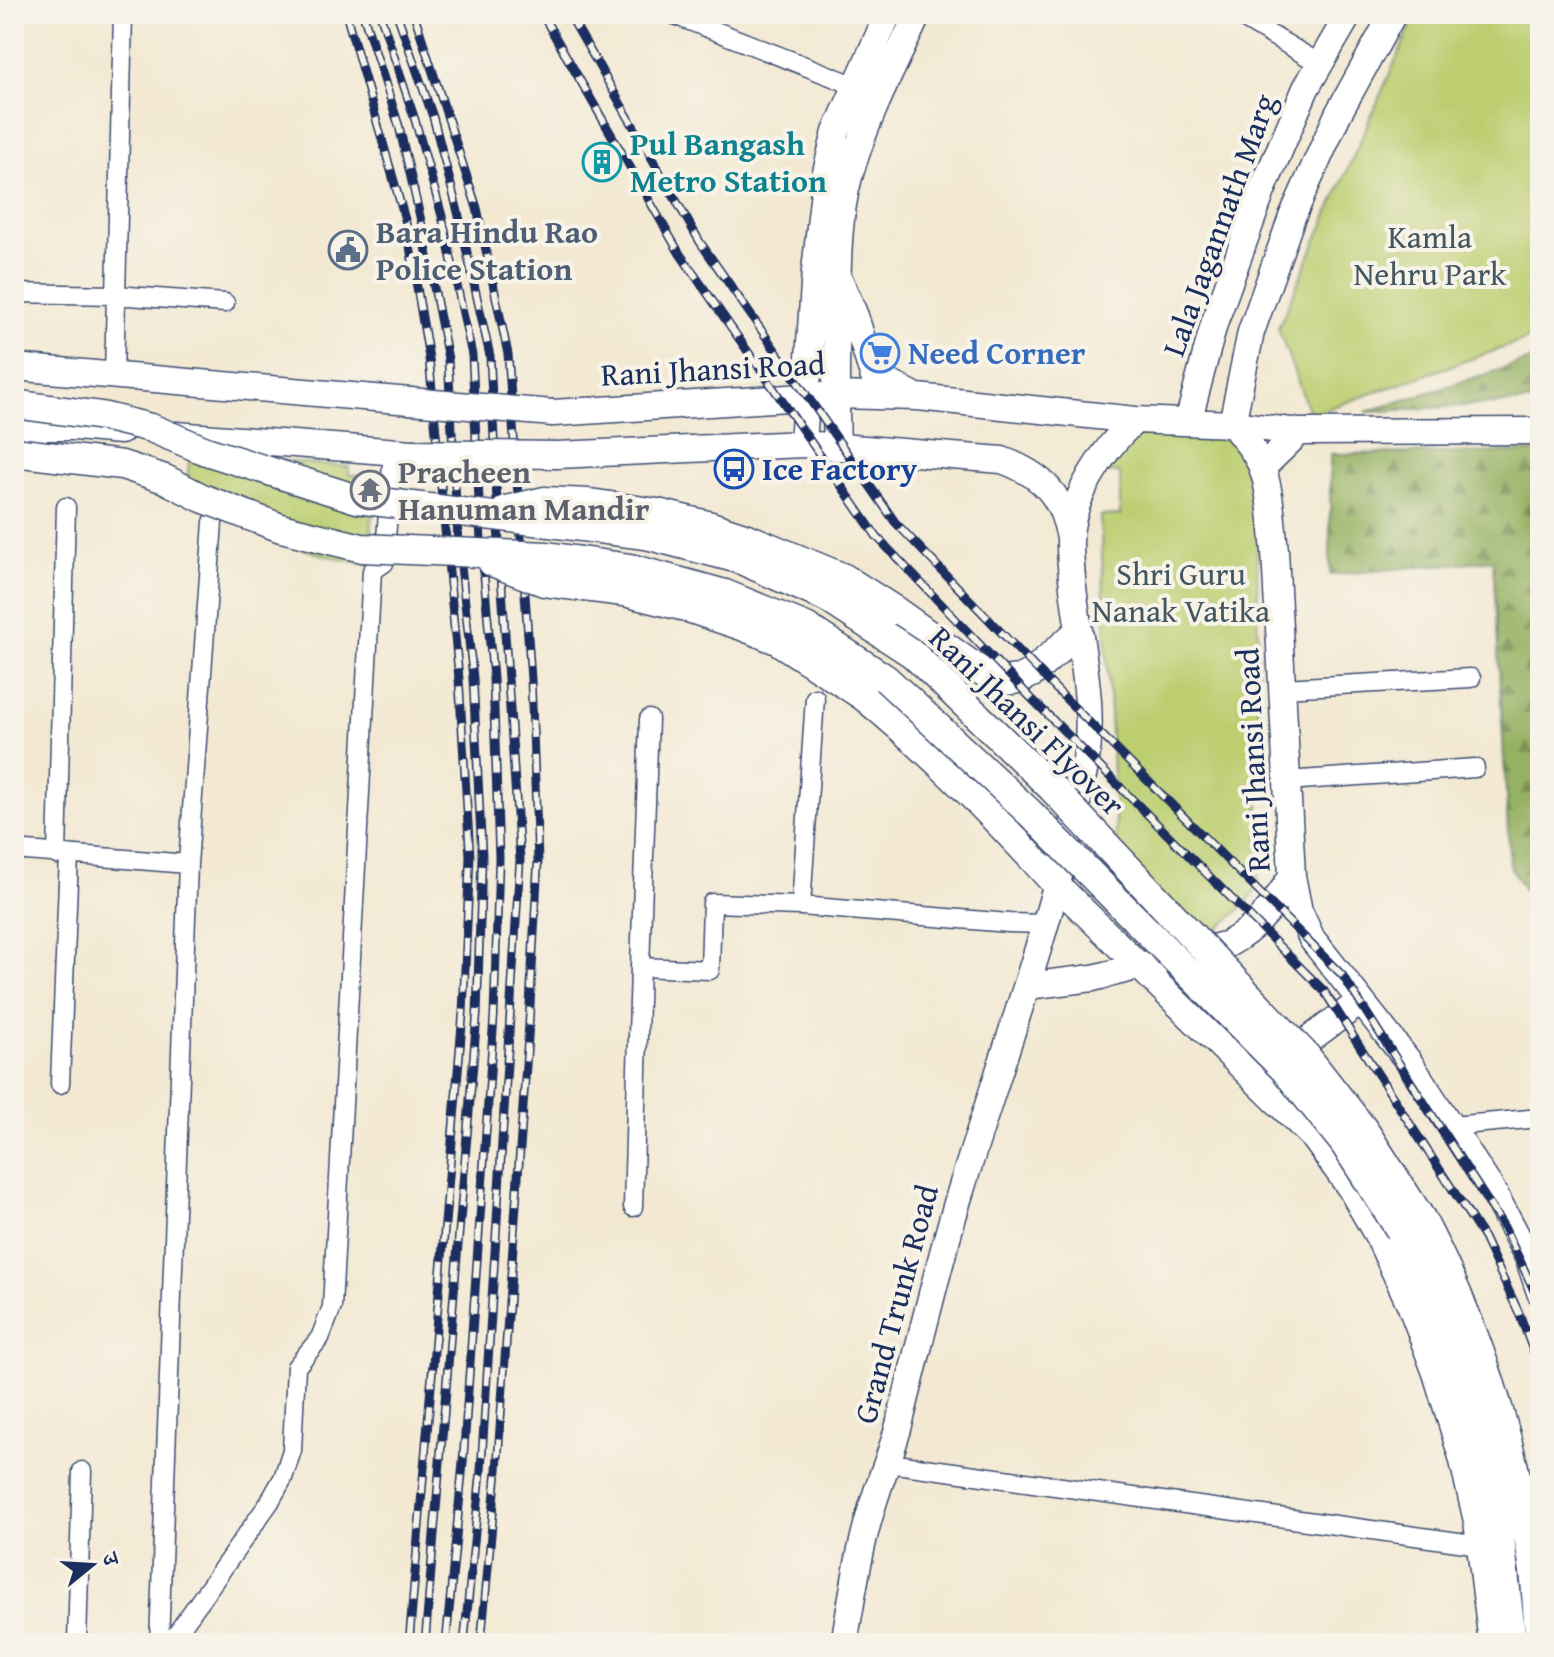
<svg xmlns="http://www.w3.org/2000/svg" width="1554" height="1657" viewBox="0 0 1554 1657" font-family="'Gentium Book Plus','Noto Serif Devanagari',serif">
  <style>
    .forest { fill: url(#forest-firs); stroke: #587060; stroke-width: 2 }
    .green { fill: #bcce70; stroke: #6c7e67; stroke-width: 2 }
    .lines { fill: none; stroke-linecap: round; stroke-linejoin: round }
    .street-casing { stroke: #3b4b70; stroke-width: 21 }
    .secondary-casing { stroke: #3b4b70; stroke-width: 29 }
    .primary-casing { stroke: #3b4b70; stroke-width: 31 }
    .street { stroke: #fff; stroke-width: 18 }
    .secondary { stroke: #fff; stroke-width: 26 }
    .primary { stroke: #fff; stroke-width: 28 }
    .rail-casing { stroke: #1b2f5e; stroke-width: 9 }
    .rail { stroke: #f7f3e8; stroke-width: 6; stroke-dasharray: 18; stroke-linecap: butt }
    .secondary-bridge-casing { stroke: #3b4b70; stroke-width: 29; stroke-linecap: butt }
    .primary-bridge-casing { stroke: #3b4b70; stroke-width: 31; stroke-linecap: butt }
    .secondary-bridge { stroke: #fff; stroke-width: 26 }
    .primary-bridge { stroke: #fff; stroke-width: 28 }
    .labels { text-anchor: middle; stroke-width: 8; stroke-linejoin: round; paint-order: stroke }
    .culture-label { font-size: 32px; font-weight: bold; fill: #0d838f; stroke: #f7f3e8; text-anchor: start }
    .street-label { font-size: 32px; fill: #1b2f5e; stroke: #f7f3e8 }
    .service-label { font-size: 32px; font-weight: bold; fill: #4e5e75; stroke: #f7f3e8; text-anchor: start }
    .park-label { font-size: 32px; fill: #435762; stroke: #f7f3e8 }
    .shop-label { font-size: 32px; font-weight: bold; fill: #366cbe; stroke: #f7f3e8; text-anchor: start }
    .transit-label { font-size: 32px; font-weight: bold; fill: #164399; stroke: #f7f3e8; text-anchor: start }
    .worship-label { font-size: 32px; font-weight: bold; fill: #5b616d; stroke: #f7f3e8; text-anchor: start }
  </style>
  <defs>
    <pattern id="forest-firs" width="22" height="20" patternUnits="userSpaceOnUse" patternTransform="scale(2)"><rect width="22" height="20" fill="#95b162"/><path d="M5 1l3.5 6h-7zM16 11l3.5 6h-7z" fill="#799054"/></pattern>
  </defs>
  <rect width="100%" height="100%" fill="#f7f3e8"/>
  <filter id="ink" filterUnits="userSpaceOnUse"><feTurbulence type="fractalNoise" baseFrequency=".0125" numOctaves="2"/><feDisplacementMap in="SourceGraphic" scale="16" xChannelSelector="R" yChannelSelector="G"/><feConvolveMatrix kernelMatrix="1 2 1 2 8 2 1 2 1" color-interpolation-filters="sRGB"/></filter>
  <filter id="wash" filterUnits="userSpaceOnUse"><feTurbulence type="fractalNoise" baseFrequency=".006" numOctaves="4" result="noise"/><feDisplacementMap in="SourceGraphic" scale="32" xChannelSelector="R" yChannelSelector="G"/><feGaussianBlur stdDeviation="1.8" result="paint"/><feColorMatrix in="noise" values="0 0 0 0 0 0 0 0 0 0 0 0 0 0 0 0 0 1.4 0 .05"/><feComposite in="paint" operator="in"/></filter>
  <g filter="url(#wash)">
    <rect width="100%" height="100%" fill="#f3e9d3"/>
    <!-- forest -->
    <path class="forest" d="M1540 357V401L1366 412Z
      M1540 452V917L1510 866 1493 560 1330 575V454Z"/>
    <!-- green -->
    <path class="green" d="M1416 14H1540V335L1310 415 1278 328Z
      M1152 430C1187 433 1238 427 1252 469 1255 479 1255 490 1257 500L1259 885C1253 896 1247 902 1239 910 1210 939 1202 939 1163 939L1126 897 1118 872 1100 516 1120 515V473L1100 472 1134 439Z
      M190 453 349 467V475H357L354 512 372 514 370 564C304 557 244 525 185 497Z"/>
  </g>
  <g filter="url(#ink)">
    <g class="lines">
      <defs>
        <path id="street" d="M672 14 856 86
          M1236 14 1320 64
          M14 293 115 295 225 303
          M114 376 123 14
          M1282 688 1471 678
          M815 698 801 906 1009 923 1045 924
          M649 719 640 967 710 970 712 903 801 906
          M1286 781 1475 768
          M14 850 188 864
          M57 855 66 507
          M60 1084 69 856
          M1451 1126 1540 1118
          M633 1207 640 967
          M889 1463 1480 1545
          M77 1643 82 1471
          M159 1643 188 864 213 522
          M170 1643 269 1503 283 1478 292 1450 296 1367 320 1338 332 1307 372 571 384 563 393 452"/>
        <path id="secondary" d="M841 283 855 316 873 375 911 394
          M14 367 410 401
          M553 413 835 395 918 397 1135 420 1232 424 1299 432 1540 431
          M1188 422 1214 324 1262 191 1306 88 1349 14
          M1232 424C1243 437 1255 451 1262 467 1271 492 1272 524 1275 551L1292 876 1299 911 1312 939 1409 1062 1495 1195 1528 1257 1540 1292
          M1232 424 1251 332 1292 217 1338 114 1393 14
          M14 427H75L121 431
          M176 435 412 453
          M803 444 815 271 826 172 836 132 888 14
          M837 444C835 396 836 347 837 298 838 258 838 216 849 177 865 120 893 67 918 14
          M557 455 803 444 1002 460C1043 475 1062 495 1070 538
          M1262 468 1299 432
          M1056 884 1315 1139 1351 1189 1379 1238 1410 1304 1436 1373 1462 1457 1477 1521 1492 1643
          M1027 986 1093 978 1228 944C1258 928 1274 905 1292 876
          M1283 1059 1361 1001
          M844 1643C852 1599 858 1554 871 1511 879 1482 891 1455 899 1425 919 1347 937 1267 961 1190 1004 1051 1055 914 1084 771 1100 695 1070 618 1070 541 1070 498 1104 448 1135 420"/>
        <path id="primary" d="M894 610 977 669 1003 681 1019 679 1032 673 1078 632
          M863 696C933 753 995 817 1056 884
          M1422 1220C1478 1326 1513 1440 1532 1558 1537 1584 1536 1611 1540 1638
          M1400 1230 1450 1339 1496 1501 1512 1643"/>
      </defs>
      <!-- street casing -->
      <use href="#street" class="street-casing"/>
      <!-- secondary casing -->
      <use href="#secondary" class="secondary-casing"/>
      <!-- primary casing -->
      <use href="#primary" class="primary-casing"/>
      <!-- street -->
      <use href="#street" class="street"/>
      <!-- secondary -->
      <use href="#secondary" class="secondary"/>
      <!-- primary -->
      <use href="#primary" class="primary"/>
      <defs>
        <path id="rail" d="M346 14 406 223 429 358 459 679 470 856 463 1013 409 1643
          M363 14 399 126 421 221 448 359 458 538 473 678 482 857 477 1015 425 1643
          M380 14 415 120 442 216 472 355 481 542 493 678 499 858 494 1016 463 1463 446 1643
          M397 14 433 117 458 212 490 356 499 543 520 860 481 1471 464 1643
          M414 14 477 208 508 354 531 679 538 861 529 1023 497 1470 481 1643
          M542 14 680 254 877 537 1032 699 1324 991 1484 1238 1519 1313 1540 1369
          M569 14 700 242 895 522 1049 682 1343 976 1504 1227 1540 1303"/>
      </defs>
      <!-- rail casing -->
      <use href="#rail" class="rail-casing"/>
      <!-- rail -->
      <use href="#rail" class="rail"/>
      <defs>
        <path id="secondary-bridge" d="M410 401 553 413
          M412 453 557 455"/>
        <path id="primary-bridge" d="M14 404 102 416 151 428 206 451 357 499 646 535 739 559 827 598 913 654 1052 788 1307 1057 1364 1130 1422 1220
          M14 452 122 465 165 479 202 498 281 528 362 548 547 556 630 568 725 594 806 627 886 679 1030 813 1285 1070 1344 1143 1400 1230
          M506 510 544 501 590 503 658 513 708 525 750 539 844 578 894 610
          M492 562 544 582 624 592 685 607 742 626 777 640 863 696"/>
      </defs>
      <!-- secondary-bridge casing -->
      <use href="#secondary-bridge" class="secondary-bridge-casing"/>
      <!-- primary-bridge casing -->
      <use href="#primary-bridge" class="primary-bridge-casing"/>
      <!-- secondary-bridge -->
      <use href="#secondary-bridge" class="secondary-bridge"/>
      <!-- primary-bridge -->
      <use href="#primary-bridge" class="primary-bridge"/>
    </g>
  </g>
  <!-- icons -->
  <defs>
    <symbol id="building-ring" viewBox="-11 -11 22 22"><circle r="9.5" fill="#f7f3e8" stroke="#0f9aa8" stroke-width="1.5"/><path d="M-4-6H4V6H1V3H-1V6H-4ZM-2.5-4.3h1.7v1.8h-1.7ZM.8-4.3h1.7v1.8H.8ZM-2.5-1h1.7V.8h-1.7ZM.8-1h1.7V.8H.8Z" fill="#0f9aa8"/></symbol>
    <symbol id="civic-ring" viewBox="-11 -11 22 22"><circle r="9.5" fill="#f7f3e8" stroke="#5c6f8a" stroke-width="1.5"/><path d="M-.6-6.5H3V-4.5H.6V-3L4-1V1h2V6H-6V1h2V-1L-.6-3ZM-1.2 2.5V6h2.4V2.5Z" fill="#5c6f8a"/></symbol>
    <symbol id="supermarket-ring" viewBox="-11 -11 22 22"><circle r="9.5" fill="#f7f3e8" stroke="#3f7fe0" stroke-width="1.5"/><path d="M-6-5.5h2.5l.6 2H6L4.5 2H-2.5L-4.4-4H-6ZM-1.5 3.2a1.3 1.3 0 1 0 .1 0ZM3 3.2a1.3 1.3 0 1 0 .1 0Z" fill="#3f7fe0"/></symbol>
    <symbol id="bus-ring" viewBox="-11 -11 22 22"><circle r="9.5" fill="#f7f3e8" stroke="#1a4fb4" stroke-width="1.5"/><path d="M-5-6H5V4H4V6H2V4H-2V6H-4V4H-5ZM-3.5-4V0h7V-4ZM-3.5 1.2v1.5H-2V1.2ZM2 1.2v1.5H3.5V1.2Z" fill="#1a4fb4"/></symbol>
    <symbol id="temple-ring" viewBox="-11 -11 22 22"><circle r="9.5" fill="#f7f3e8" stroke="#6b7280" stroke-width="1.5"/><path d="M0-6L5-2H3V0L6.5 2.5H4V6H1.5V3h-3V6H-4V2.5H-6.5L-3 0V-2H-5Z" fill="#6b7280"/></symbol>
  </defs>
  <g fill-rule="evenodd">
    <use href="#building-ring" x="580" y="140" width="44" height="44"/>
    <use href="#civic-ring" x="326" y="228" width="44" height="44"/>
    <use href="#supermarket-ring" x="858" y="331" width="44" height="44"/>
    <use href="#bus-ring" x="712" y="447" width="44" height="44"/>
    <use href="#temple-ring" x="348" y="468" width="44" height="44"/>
  </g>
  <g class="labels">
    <!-- culture labels -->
    <g class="culture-label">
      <text x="630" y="155">Pul Bangash<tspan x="630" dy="37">Metro Station</tspan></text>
    </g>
    <!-- street labels -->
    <g class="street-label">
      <text transform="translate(1219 225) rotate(-70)" y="11">Lala Jagannath Marg</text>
      <text transform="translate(713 369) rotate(-3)" y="11">Rani Jhansi Road</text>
      <text transform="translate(1027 721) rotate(44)" y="11">Rani Jhansi Flyover</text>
      <text transform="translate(1253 760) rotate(-93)" y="11">Rani Jhansi Road</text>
      <text transform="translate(896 1304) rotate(-75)" y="11">Grand Trunk Road</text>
    </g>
    <!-- service labels -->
    <g class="service-label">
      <text x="376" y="243">Bara Hindu Rao<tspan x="376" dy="37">Police Station</tspan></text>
    </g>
    <!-- park labels -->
    <g class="park-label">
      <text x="1430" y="248">Kamla<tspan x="1430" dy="37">Nehru Park</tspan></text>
      <text x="1181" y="585">Shri Guru<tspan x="1181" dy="37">Nanak Vatika</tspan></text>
    </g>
    <!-- shop labels -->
    <g class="shop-label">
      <text x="908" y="364">Need Corner</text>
    </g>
    <!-- transit labels -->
    <g class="transit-label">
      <text x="762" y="480">Ice Factory</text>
    </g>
    <!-- worship labels -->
    <g class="worship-label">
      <text x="398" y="483">Pracheen<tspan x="398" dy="37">Hanuman Mandir</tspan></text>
    </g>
  </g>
  <!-- margin -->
  <rect width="1554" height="1657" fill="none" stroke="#f7f3e8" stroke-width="48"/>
  <!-- north arrow -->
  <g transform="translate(92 1565) rotate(72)" stroke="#f7f3e8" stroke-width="6" paint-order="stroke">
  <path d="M0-6L14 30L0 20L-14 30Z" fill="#1b2f5e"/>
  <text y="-12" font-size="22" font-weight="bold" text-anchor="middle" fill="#1b2f5e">उ</text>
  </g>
</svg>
